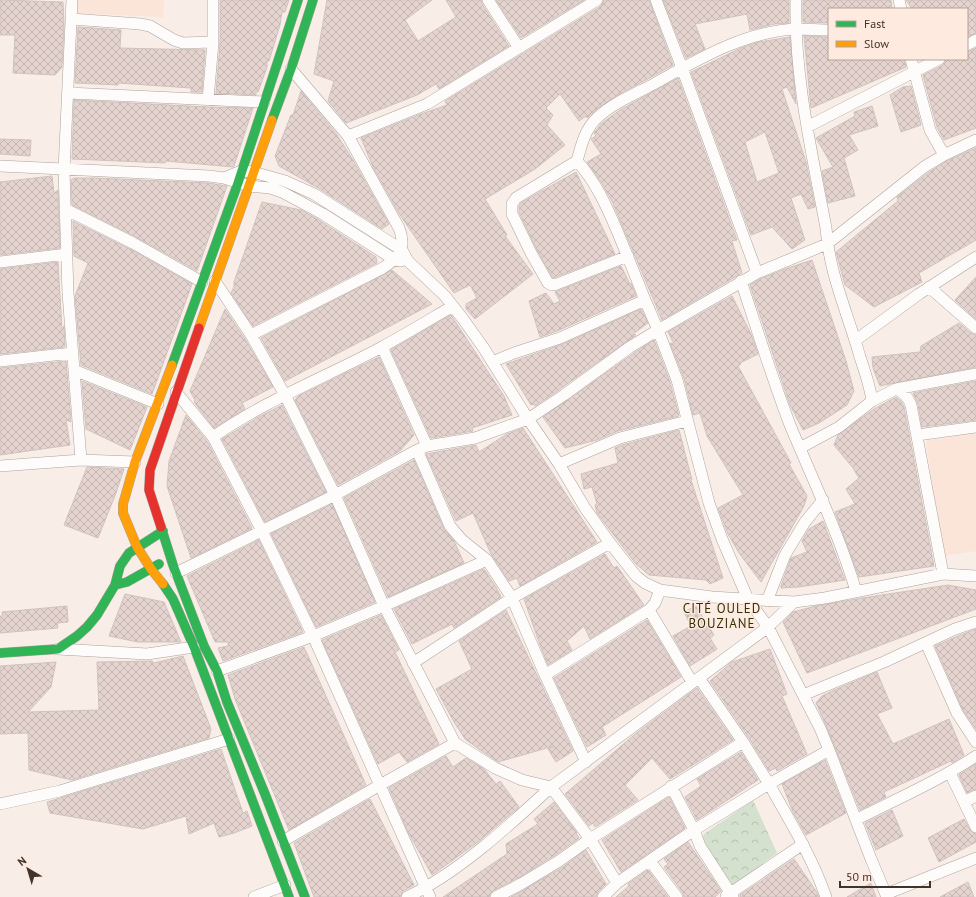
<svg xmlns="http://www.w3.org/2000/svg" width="976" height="897" viewBox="0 0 976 897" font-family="'PT Sans',sans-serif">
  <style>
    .built { fill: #fbe4d8 }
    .park { fill: url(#park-crowns) }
    .building { fill: url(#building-cross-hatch); stroke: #cfc3bf; fill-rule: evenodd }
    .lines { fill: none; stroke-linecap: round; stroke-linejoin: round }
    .street-casing { stroke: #ada39d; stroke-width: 12 }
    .fast-casing { stroke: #ada39d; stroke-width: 10 }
    .slow-casing { stroke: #ada39d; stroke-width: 10 }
    .jam-casing { stroke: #ada39d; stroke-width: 10 }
    .street { stroke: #fefcfb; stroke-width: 11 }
    .fast { stroke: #30b455; stroke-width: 9 }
    .slow { stroke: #ff9f0a; stroke-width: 9 }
    .jam { stroke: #e5322d; stroke-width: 9 }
    .labels { text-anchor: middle; stroke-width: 3; stroke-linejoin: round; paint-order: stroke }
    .quarter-label { font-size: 13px; letter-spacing: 1px; fill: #313005; stroke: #ffeae0 }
  </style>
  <defs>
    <pattern id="park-crowns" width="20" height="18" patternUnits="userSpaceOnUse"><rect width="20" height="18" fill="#d3e1ce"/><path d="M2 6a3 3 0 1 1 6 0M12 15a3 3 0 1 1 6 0" fill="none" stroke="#b6c2b1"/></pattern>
    <pattern id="building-cross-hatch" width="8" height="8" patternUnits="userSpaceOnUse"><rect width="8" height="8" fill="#e4d3cf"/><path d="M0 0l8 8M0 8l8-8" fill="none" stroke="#c5b6b2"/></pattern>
  </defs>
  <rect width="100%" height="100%" fill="#f8ede7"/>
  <!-- built -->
  <path class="built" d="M75 0H164L163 17 75 13Z
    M976 433V551L943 556 926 441Z"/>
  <!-- park -->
  <path class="park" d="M753 800 777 853 733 885 701 843 704 834Z"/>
  <!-- building -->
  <path class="building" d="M0 0 63 2 64 25 62 67 55 75 13 73 15 35H0Z
    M220 0H289L285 12H282L280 25 269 61H267V67L258 92 256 91V95L216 93 220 43Z
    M327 0H432L405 20 418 41 456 17 446 0H481L482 4 509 46 439 89 436 84 417 95 346 123 328 101 334 81 314 74Z
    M496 0H584L521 38Z
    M604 0H649L673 65 613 98 598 108 587 118 586 116 579 121 560 94 546 108 553 115 547 125 565 145 535 169 485 199 507 235 505 236 533 274 475 319 466 309V304L477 298 470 285 454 293 447 283 400 215 373 167 361 138 421 114 447 105 445 101 601 6Z
    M663 0H789V23L774 24 750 30 747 14 695 24 705 49 686 58Z
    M803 0H891L892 9H829V23L803 22Z
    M906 0H976V33L967 37V9H912Z
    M78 27 121 30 120 48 205 50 202 92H191V88L118 83V85L75 83Z
    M804 36 829 37V59H904L906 67 811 108Z
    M790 37 796 104 787 87 782 89 806 162 815 207 808 209 801 194 791 198 805 240 792 249 772 227 751 235 691 72 741 48 759 42ZM765 132 779 173 757 182 745 142Z
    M976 48V128L944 140 937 127 923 75 943 65 946 59H967V52Z
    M678 78 737 240 732 241 742 273 662 320 612 201 601 182 587 162 601 154 591 139 596 136 594 133 602 123 620 110Z
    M911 86 921 125 901 132 890 95 903 87Z
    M301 91 335 132 353 160 389 224 382 229 318 188 279 166 275 156 291 115H293Z
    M74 100 208 107 253 108 234 166 233 167 166 161 165 163 72 159Z
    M872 106 878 126 849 135 858 150 844 158 855 196 828 203 822 171 833 167 816 138 855 116 854 112Z
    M0 139 31 140 30 156 0 154Z
    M976 148V240L919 273 922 282 874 307 845 285 836 252 898 201 897 197 928 173 947 161Z
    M576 172 615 254 553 278 537 250 519 212V206L521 203 540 192Z
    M52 176 54 193 58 190 60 248 0 255V182Z
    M74 178H95L208 183 227 186 197 271 136 237 72 205 71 180Z
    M262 202 301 210 319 220 376 257 377 263 253 326 231 293 234 287V282Z
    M73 221 130 249 192 284 152 394 81 365 75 296 88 263 74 256Z
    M812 260 846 361 854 391 847 405 819 423 803 430 790 405 750 285 760 279 785 269Z
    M58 262 62 330 64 326 65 347 0 354V269Z
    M621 266 630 284 631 283 636 296 557 331 540 337 529 301 546 293 554 304 560 301 555 292Z
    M392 270 432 304 285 381 261 338Z
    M976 277V319L955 300Z
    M732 296 751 334 758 354 740 363 741 364 738 366 791 463 789 464 807 496 804 506 761 582 739 553 728 534 718 508 743 495 707 436 700 413 693 415 684 378 670 343 674 344 668 332Z
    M225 309 245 339 273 387 242 403 245 409 214 428 194 402 195 400 190 391Z
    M641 309 648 323 633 334 636 335 560 389 535 406 534 404 531 405 506 364 563 344Z
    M451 315 504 396 512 415 472 428 473 431 431 438 391 350Z
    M959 323 971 333 976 335V367L880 386 873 368 872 357 920 352 921 346Z
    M654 340 670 382 679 416 618 431 597 440 565 448 543 417 634 353Z
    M379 357 414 435 400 451 338 485 295 400 298 396Z
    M66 361 71 422 66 420 70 445 0 455V368Z
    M82 381 147 407 130 450 86 429Z
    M976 381V420L922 427 918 404 913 393Z
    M896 397 901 401 904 407 934 566 859 577 835 512 855 504 846 489 859 478 853 468 834 445 838 435 874 409Z
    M282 405 326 492 265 522 222 439 257 418Z
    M186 415 207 441 252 528 191 558 167 486 169 461Z
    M523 428 597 542 520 586 517 578 509 581 491 554 473 513 456 521 426 454 476 445 479 452 507 434Z
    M679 430 692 480H691L723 578 710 584 706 580 649 575 636 564 597 513 595 505 597 504 592 487 584 489 581 474 618 463 615 448 622 445Z
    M414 460 444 529 454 541 464 563 388 597 344 498Z
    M87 467 124 469 116 493 98 538 64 525Z
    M332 504 375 602 316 627 271 534Z
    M823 521 845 580 799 587 781 588V586L791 558 807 552 802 541 809 529Z
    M259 540 303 632 223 661 218 648 228 646V642H215L187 576Z
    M605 554 614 568 617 566 644 605 590 639 584 626 567 641 572 650 548 665 540 645 524 599Z
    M484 569 496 587 501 597 454 628 452 624 412 644 394 609Z
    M948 585 976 590V609L807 673 783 622 793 612 816 606 862 598Z
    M125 594 164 602 181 642H138L109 636Z
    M67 606 68 622 57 623 58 628 0 633V616H3L2 612Z
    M696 606 714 635 710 638 717 649 690 666 673 636 691 626 684 612Z
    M506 610 573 751 556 762 548 749 554 746 498 762 480 750 465 739 454 722 436 689 472 669 459 641Z
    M381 615 399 650 395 652 439 744 407 762 399 752 378 764 322 640Z
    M647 620 681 677 602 727 606 735 587 747 554 678Z
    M976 629V729L963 710 935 646 958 636Z
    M304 647 366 785 289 830 235 699 228 675Z
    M770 649 787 694 782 696 807 754 777 771 776 768 769 771 749 738 710 681 732 662Z
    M183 656 211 729 209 738 72 780 29 770 28 733 0 734V666L56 662 51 687 28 712 99 710 97 662 152 661 154 663Z
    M877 672 892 708 877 714 893 744 949 719 964 755 952 763 951 761 884 792 886 797 860 810 826 725 816 703 822 696 832 691Z
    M697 688 733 740 670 779 652 758 625 785 638 800 595 827 593 823 589 826 565 794 634 735Z
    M221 749 243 813 247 811 252 826 234 833 219 837 214 823 189 834 186 816 143 829 50 813 47 802Z
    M741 752 758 780 697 820 685 797 701 786 697 779Z
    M446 756 453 767 466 758 484 769 496 784 500 781 519 807 478 842 432 875 408 832 389 788Z
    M825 760 846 813 806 835 793 812 782 784Z
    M976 764V789L967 793 959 775Z
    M669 797 685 828 621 872 602 840Z
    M370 799 414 885 403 891 400 897H314L294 843Z
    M554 802 577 833H576L579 838 555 855 518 878 493 891 489 897H443L507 854 506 844 538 824 534 819Z
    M892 810 903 836 876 850 865 823Z
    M964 819 970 830 976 834V842L939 862 928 838Z
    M688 842 721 891 715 897H684L683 893 664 867 668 864 664 859Z
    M586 850 606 884 598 892 596 897H511L563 867Z
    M794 859 816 891 819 897H740V895Z
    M648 870 668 897H616L629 886 628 884Z
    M968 882 974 897H940Z
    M871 883 876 897H847Z"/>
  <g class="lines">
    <defs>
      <path id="street" d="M72 0 64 170 68 293 81 460 135 462
        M488 0 519 48
        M656 0 682 68 757 273
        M796 0C794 77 812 153 826 228 829 273 848 314 860 357 865 372 870 386 872 401L896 389C904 392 908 397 911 405L943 574
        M899 0 901 9
        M71 19 140 24 150 26 174 40 183 43 213 42
        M967 45 976 40
        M911 59 930 130 944 155
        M68 93 264 102
        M208 100 213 42V0
        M807 127 939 59
        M348 136 427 104 597 0
        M577 161C581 146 585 129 597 118 611 104 635 94 652 85 697 60 743 32 795 29 807 29 818 30 829 30
        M0 166 209 176 224 178 249 186 270 188 282 192 323 214 395 260 401 261
        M224 178 241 171 253 172 285 181 314 194 402 250 408 261 445 296 463 319 483 347 528 419 559 464 585 508 610 543 636 576 645 583 660 590 712 597 794 602 825 598 943 574 976 576
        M65 209 133 243 202 282
        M0 262 67 254
        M215 281 251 335 381 269C400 257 407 251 399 228L348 136 291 69
        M741 281C757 329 772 378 790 425 813 480 839 534 856 591
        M929 287 976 328
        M251 335 285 395 335 495 384 606 455 743 495 768 522 780 551 787 768 627 794 602
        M856 340 919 294 976 257
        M382 347 427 446
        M0 361 72 353
        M492 362 514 353 560 338 645 300C636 277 627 255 618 233 607 207 596 182 577 161L516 198 512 204V214L531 253 548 283 552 285 557 284 628 256
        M74 370 158 404
        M896 389 976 374
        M176 392 213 437 262 531 313 636 430 897
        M917 435 976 427
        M213 437C266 400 326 377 382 347 406 334 429 320 453 306
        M800 448 839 427 872 401
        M417 450 427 446 475 438 528 419 564 395 630 347 658 330 645 300
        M559 464 620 438 687 421
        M0 466 81 460
        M176 573 335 495 417 450 450 526 462 540 487 560 512 598 545 675 586 762
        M767 601 785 555 805 522 823 500
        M649 610 692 682
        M926 643 957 713 976 742
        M58 649 147 654 194 647
        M413 663 512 598 610 543
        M217 671 313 636 384 606 487 560
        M545 675 649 610 655 603 660 590
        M699 678 743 742 769 784 829 750 820 728 768 627 748 599 722 539 709 503 677 380 658 330 757 273 827 244 924 167 944 155 976 140
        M803 695 884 662 955 629 976 622
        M829 750 871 859 887 897
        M950 773 976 827
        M671 786 694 830 700 846 733 897
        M964 802 976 796
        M0 804 60 791 229 739
        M857 819C897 799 938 781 976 756
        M283 841 380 785 455 743
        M650 861 677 897
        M886 894 976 858
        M726 896 803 844
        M254 897 285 885
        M407 897C458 873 510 825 551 787L590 839 617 883
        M496 897 521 884 559 861 590 839 743 742
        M603 897 617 883 694 830 769 784C790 821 812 857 826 897"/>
      <path id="fast" d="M272 120 291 69 313 0
        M172 365 238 183 298 0
        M161 527 173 565 204 646 217 671 227 702 265 794 305 897
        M163 584 173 599 194 647 289 897
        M115 585 127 582 159 564
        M0 653 58 649 77 636 87 627 97 615 115 585 120 566 129 553 163 531"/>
      <path id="slow" d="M199 328 272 120
        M163 584 151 569 137 547 123 513V504L135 462 172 365"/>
      <path id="jam" d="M161 527 149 490 150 470 199 328"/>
    </defs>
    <!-- street casing -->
    <use href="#street" class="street-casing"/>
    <!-- fast casing -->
    <use href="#fast" class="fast-casing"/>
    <!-- slow casing -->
    <use href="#slow" class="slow-casing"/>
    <!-- jam casing -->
    <use href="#jam" class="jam-casing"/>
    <!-- street -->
    <use href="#street" class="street"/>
    <!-- fast -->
    <use href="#fast" class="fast"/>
    <!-- slow -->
    <use href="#slow" class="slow"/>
    <!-- jam -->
    <use href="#jam" class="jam"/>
  </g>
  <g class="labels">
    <!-- quarter labels -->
    <g class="quarter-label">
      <text x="722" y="613">CITÉ OULED<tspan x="722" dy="15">BOUZIANE</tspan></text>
    </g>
  </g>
  <!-- legend -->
  <rect x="828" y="8" width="140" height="52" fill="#ffeae0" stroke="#b3a198"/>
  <rect x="836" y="21" width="20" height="6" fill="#30b455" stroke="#b3a198"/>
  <text x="864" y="28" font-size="12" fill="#40332c">Fast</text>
  <rect x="836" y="41" width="20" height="6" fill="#ff9f0a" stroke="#b3a198"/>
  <text x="864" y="48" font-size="12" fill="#40332c">Slow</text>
  <!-- north arrow -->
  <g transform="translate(28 869) rotate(322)" stroke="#ffeae0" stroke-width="3" paint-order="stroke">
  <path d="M0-3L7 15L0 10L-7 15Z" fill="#40332c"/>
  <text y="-6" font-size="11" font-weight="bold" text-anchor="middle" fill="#40332c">N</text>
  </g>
  <!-- scale -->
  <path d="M840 881v6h90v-6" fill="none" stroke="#40332c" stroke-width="2"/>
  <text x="846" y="881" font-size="12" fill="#40332c" stroke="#ffeae0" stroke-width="3" paint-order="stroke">50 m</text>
</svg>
